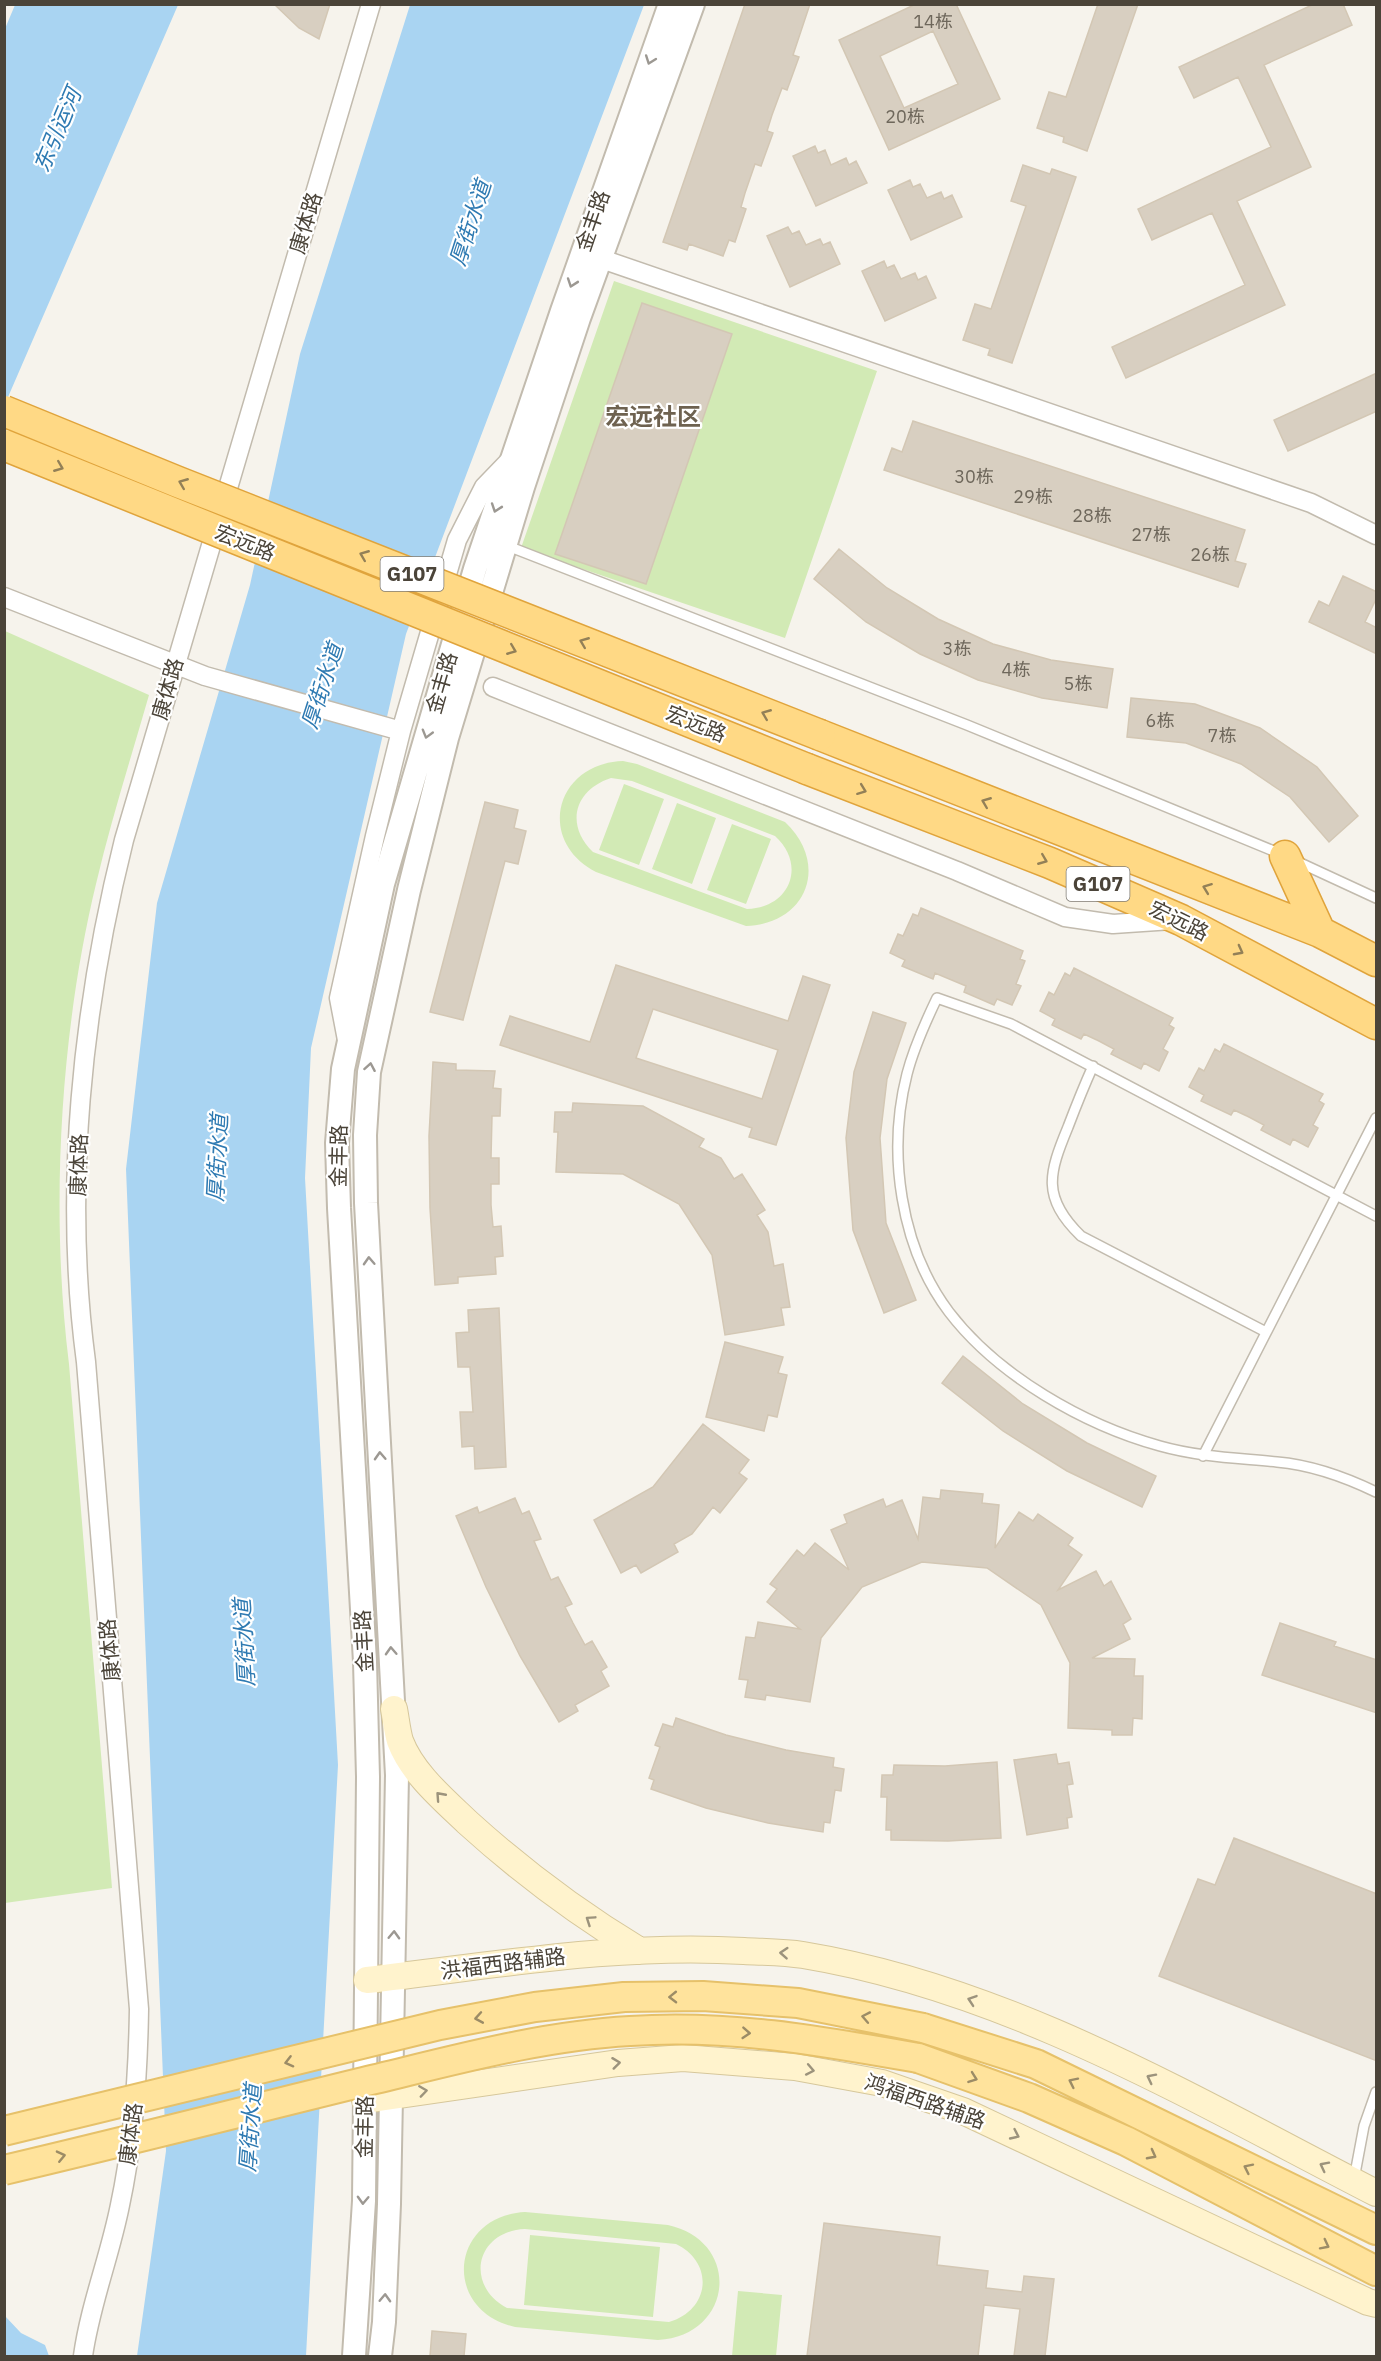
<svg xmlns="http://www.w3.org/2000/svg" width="1381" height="2361" viewBox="0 0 1381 2361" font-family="'IBM Plex Sans','Noto Sans SC',sans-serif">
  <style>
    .green { fill: #d2eab5; fill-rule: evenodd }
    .water { fill: #a9d4f2 }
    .building { fill: #d8cfc1; stroke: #d3c7b4; stroke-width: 1.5; fill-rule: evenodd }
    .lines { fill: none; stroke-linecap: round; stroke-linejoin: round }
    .service-casing { stroke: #c2bbae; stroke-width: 12 }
    .minor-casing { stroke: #c2bbae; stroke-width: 21 }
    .tertiary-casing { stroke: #c2bbae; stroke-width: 26 }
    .secondary-casing { stroke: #d6c79b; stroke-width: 28 }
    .primary-casing { stroke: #e6c16a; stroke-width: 32 }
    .trunk-casing { stroke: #e0a43c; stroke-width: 33 }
    .service { stroke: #fff; stroke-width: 9 }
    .minor { stroke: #fff; stroke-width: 18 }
    .tertiary { stroke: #fff; stroke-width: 22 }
    .secondary { stroke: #fff3cd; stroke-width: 26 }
    .primary { stroke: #ffe39c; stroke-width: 28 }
    .trunk { stroke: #ffd985; stroke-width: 30 }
    .primary-bridge-casing { stroke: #e6c16a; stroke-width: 32; stroke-linecap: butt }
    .trunk-bridge-casing { stroke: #e0a43c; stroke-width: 33; stroke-linecap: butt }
    .primary-bridge { stroke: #ffe39c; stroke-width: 28 }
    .trunk-bridge { stroke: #ffd985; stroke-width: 30 }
    .oneway { stroke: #9c9892 }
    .oneway2 { stroke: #938057 }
    .oneway3 { stroke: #9c937c }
    .oneway4 { stroke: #9c8c66 }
    .labels { text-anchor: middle; stroke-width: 4.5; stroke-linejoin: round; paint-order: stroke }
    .number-label { font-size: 18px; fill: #6e675b }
    .shield { fill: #fff; stroke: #817c74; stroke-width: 1.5 }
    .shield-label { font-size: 20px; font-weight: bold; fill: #4b4439 }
    .street-label { font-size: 21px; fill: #4b4439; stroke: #fff }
    .water-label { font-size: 22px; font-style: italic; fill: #2e7ab2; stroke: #fff }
    .quarter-label { font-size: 24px; font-weight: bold; fill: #6e6250; stroke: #fff }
  </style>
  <rect width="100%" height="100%" fill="#f6f3ec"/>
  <!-- green -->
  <path class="green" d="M614 281 877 371 785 638 521 548Z
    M5 631 149 695C131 758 111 820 96 884 60 1033 50 1211 69 1364L112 1888 5 1903Z
    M623 761 637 764 785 822C830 864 807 924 746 926L596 872C535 840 556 763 623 761ZM611 778 632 781 775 836C807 865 790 908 747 909L593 852C565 825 574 790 611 778Z
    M624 784 664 799 639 865 599 850Z
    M677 803 716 818 692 884 652 869Z
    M732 824 771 839 746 904 707 890Z
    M525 2212 668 2225C743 2242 733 2336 658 2340L515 2327C441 2310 450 2216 525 2212ZM525 2229 676 2244C715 2263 710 2310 669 2322L507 2308C464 2285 476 2231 525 2229Z
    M530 2235 660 2247 653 2317 524 2305Z
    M738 2291 782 2295 776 2356H732Z"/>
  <!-- water -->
  <path class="water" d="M15 5H178L5 404 4 31Z
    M410 5H644L406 634 311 1048 305 1178 338 1765 306 2356H137L166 2151 126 1169 157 903 250 585 300 354Z
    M5 2316 21 2333 45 2345 49 2356H5Z"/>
  <!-- building -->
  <path class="building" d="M274 4H330L319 39 299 28Z
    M745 4H810L793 55 799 57 787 90 782 88 772 115 767 131 773 133 761 166 755 164 745 193 741 207 746 209 735 242 729 240 723 256 689 244 687 250 663 242Z
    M916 4H956L1000 99 889 150 839 40ZM933 31 958 84 904 108 880 56Z
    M1098 4H1138L1087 151 1063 142 1064 137 1037 128 1049 92 1066 97Z
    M1314 4H1343L1352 25 1264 65 1311 167 1237 201 1285 305 1126 378 1112 347 1245 285 1212 213 1152 240 1138 209 1271 147 1238 77 1194 98 1179 67Z
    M815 146 818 153 825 150 831 165 846 158 849 165 856 161 867 183 816 206 793 156Z
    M1023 165 1050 174 1052 169 1076 177 1012 363 988 355 990 349 963 340 975 304 991 309 1026 206 1011 201Z
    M910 180 913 187 920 184 927 198 941 192 944 199 952 195 962 217 911 240 888 190Z
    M788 227 792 234 799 231 806 245 820 239 823 245 830 242 840 264 790 287 767 236Z
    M884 261 887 268 894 265 901 279 915 273 918 280 926 276 936 298 885 321 862 271Z
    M642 303 732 334 646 584 555 554Z
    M1377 373V411L1288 451 1274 420Z
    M913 421 1245 530 1235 561 1246 564 1238 587 884 470 892 448 902 452Z
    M839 549 887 588 938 619 993 644 1051 660 1113 669 1107 708 1042 698 978 680 920 654 866 622 814 579Z
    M1343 576 1377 592V597L1365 622 1377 628V654L1309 622 1319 601 1329 606Z
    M1131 698 1195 704 1260 728 1317 767 1358 816 1329 842 1290 797 1241 764 1186 743 1127 737Z
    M485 802 518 810 514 828 526 831 518 864 505 861 463 1020 430 1012Z
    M921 908 1023 951 1020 959 1025 961 1016 984 1021 986 1012 1005 997 999 994 1005 964 992 966 986 935 973 933 979 902 966 905 960 890 953 898 934 903 936 913 914 918 916Z
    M616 965 788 1021 803 976 830 985 776 1145 749 1137 752 1128 500 1045 510 1016 590 1042ZM653 1009 778 1050 762 1099 636 1058Z
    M1074 968 1173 1018 1169 1025 1174 1028 1163 1049 1168 1052 1159 1071 1144 1063 1141 1069 1111 1054 1114 1049 1099 1041 1084 1034 1081 1039 1052 1025 1055 1019 1040 1011 1049 992 1054 995 1065 973 1070 976Z
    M873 1012 906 1023 887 1079 880 1138 886 1223 916 1300 884 1313 853 1230 846 1138 854 1072Z
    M1224 1044 1323 1094 1319 1101 1324 1104 1313 1125 1318 1128 1308 1147 1293 1139 1290 1145 1261 1130 1264 1125 1249 1117 1234 1110 1231 1115 1201 1101 1204 1095 1189 1087 1199 1068 1204 1071 1215 1049 1220 1052Z
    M433 1062 456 1064V1070L495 1071 493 1088 501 1089 500 1116H492L491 1158H499V1184H491V1205L493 1227 501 1226 503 1256 495 1257 496 1274 458 1277V1283L435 1285 430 1208 429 1136Z
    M573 1103 643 1106 704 1139 699 1147 721 1158 734 1179 742 1174 765 1210 757 1215 768 1232 774 1266 783 1264 790 1307 781 1308 784 1325 725 1335 712 1255 679 1204 623 1174 556 1172 558 1132H554L555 1112H572Z
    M499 1308 506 1467 475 1469 474 1446 462 1447 460 1412H473L470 1367H458L456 1333 469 1332 468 1310Z
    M725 1342 783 1357 778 1373 787 1375 777 1417 768 1415 764 1431 706 1417Z
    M963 1356 1023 1404 1087 1443 1156 1476 1142 1507 1067 1471 1003 1431 942 1383Z
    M703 1424 749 1460 739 1473 747 1479 720 1513 713 1507 692 1534 674 1544 678 1552 641 1573 636 1565 621 1573 594 1520 653 1487Z
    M941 1490 983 1494 982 1503 999 1505 995 1548 1019 1512 1033 1521 1038 1514 1073 1538 1068 1545 1082 1555 1058 1590 1096 1571 1104 1586 1111 1581 1131 1619 1123 1624 1130 1639 1092 1658 1135 1659 1134 1676H1143L1142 1719 1133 1718 1132 1735H1112V1730L1068 1728 1070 1663 1041 1605 987 1568 922 1562 862 1587 821 1638 810 1702 766 1695 765 1700 745 1697 748 1680 739 1679 746 1637 755 1638 758 1622 800 1629 767 1602 777 1589 770 1584 797 1550 804 1556 815 1543 849 1570 831 1530 847 1523 844 1515 883 1499 886 1507 902 1500 918 1539 923 1497 940 1499Z
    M515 1498 522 1514 529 1511 541 1539 534 1541 551 1580 558 1577 572 1604 565 1607 573 1623 585 1645 592 1641 607 1667 601 1671 609 1686 575 1705 578 1711 559 1722 520 1656 486 1587 456 1516 477 1507 479 1513Z
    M1280 1623 1336 1642 1334 1646 1377 1660V1713L1262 1675Z
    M676 1718 726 1735 786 1750 834 1758 833 1767 844 1769 841 1791 835 1790 830 1823 824 1822 823 1832 768 1823 706 1808 651 1789 654 1780 649 1778 660 1747 655 1745 663 1724 673 1727Z
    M1056 1754 1058 1764 1069 1762 1073 1784 1067 1785 1072 1817 1067 1818 1068 1828 1027 1835 1014 1760Z
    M997 1762 1001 1838 948 1841 891 1840V1830H886L887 1797H881L882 1775H893L894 1765 945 1766Z
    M1234 1838 1377 1894V2061L1159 1976 1198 1879 1215 1885Z
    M824 2223 940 2237 937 2265 988 2271 986 2288 1022 2292 1024 2276 1054 2279 1045 2356H1014L1020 2309 984 2305 978 2356H807Z
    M432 2331 466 2334 464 2356H430Z"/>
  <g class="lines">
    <defs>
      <path id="service" d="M505 545 967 725 1281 854
        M1296 861 1376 898
        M1093 1066C1084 1086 1076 1106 1068 1127 1049 1173 1041 1197 1081 1236L1266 1332
        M1376 1216 1011 1024 937 998C925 1023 914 1047 907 1074 887 1152 900 1247 949 1312 998 1376 1084 1425 1160 1446 1199 1457 1238 1458 1277 1462 1312 1465 1345 1477 1376 1492
        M1203 1456 1376 1118
        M1354 2179 1364 2126 1376 2092"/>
      <path id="minor" d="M590 255 1311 503 1376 535
        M4 597 205 676 401 731
        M493 687 957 871 1065 917 1113 924 1172 920
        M347 1040 339 998 375 836 401 731 457 540 484 487 511 459
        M83 2356C90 2305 110 2256 120 2205 134 2140 138 2075 139 2009L86 1362C63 1189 82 1008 124 840L371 4"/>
      <path id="tertiary" d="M354 2356 364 2201 368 1777 365 1662 339 1208 337 1143 343 1069 383 884 475 569 562 311 670 4
        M380 2356 384 2322 389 2204 397 1775 366 1203 365 1135 369 1072 409 890 447 738 523 487 579 318 693 4"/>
      <path id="secondary" d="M394 1709C396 1719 397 1731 400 1741 412 1773 443 1799 467 1822 521 1871 577 1913 640 1951
        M367 1980C492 1966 618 1943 744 1951 763 1952 784 1952 803 1955 1009 1989 1193 2099 1376 2193
        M365 2100 618 2063 683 2058 795 2067 882 2083 963 2111 1368 2302 1376 2304"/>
      <path id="primary" d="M923 2028 1036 2064 1376 2230
        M918 2058 1029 2098 1126 2141 1376 2271"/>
      <path id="trunk" d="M820 735 1320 932 1376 961
        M807 769 1050 863 1181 920 1376 1024
        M1285 856 1320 932"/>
    </defs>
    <!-- service casing -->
    <use href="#service" class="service-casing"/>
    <!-- minor casing -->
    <use href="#minor" class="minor-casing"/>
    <!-- tertiary casing -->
    <use href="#tertiary" class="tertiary-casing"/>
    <!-- secondary casing -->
    <use href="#secondary" class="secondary-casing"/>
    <!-- primary casing -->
    <use href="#primary" class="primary-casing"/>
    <!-- trunk casing -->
    <use href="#trunk" class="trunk-casing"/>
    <!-- service -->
    <use href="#service" class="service"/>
    <!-- minor -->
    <use href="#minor" class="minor"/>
    <!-- tertiary -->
    <use href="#tertiary" class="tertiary"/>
    <!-- secondary -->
    <use href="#secondary" class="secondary"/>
    <!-- primary -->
    <use href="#primary" class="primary"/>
    <!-- trunk -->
    <use href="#trunk" class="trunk"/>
    <defs>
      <path id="primary-bridge" d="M4 2131 440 2025 535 2007 624 1997 703 1996 798 2003 923 2028
        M4 2170C123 2142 241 2112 359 2083 448 2062 538 2036 630 2031 728 2024 822 2041 918 2058"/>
      <path id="trunk-bridge" d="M4 411 178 482 820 735
        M4 445 807 769"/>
    </defs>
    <!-- primary-bridge casing -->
    <use href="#primary-bridge" class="primary-bridge-casing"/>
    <!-- trunk-bridge casing -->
    <use href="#trunk-bridge" class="trunk-bridge-casing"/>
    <!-- primary-bridge -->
    <use href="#primary-bridge" class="primary-bridge"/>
    <!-- trunk-bridge -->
    <use href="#trunk-bridge" class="trunk-bridge"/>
  </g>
  <!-- one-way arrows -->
  <defs><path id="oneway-chevron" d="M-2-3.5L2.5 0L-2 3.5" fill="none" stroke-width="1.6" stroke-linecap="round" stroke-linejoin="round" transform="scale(1.5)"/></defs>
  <g class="oneway">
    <use href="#oneway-chevron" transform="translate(650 60) rotate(110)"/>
    <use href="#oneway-chevron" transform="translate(572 283) rotate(109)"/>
    <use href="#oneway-chevron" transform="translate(496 508) rotate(109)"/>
    <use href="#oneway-chevron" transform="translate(427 734) rotate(106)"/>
    <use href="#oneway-chevron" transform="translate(370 1067) rotate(-80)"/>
    <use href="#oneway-chevron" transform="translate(369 1261) rotate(-93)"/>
    <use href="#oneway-chevron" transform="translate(380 1456) rotate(-93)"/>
    <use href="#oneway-chevron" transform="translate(391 1651) rotate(-93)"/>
    <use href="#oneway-chevron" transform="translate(394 1935) rotate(-88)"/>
    <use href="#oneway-chevron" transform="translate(363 2200) rotate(92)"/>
    <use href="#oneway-chevron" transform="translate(385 2298) rotate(-88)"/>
  </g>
  <g class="oneway2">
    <use href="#oneway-chevron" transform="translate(59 467) rotate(22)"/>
    <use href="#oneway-chevron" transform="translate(183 483) rotate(-158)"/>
    <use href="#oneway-chevron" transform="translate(364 555) rotate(-158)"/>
    <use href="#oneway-chevron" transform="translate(584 642) rotate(-158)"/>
    <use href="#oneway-chevron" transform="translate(512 650) rotate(22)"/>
    <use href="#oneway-chevron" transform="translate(766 714) rotate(-158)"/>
    <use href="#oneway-chevron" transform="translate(862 790) rotate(21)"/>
    <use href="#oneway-chevron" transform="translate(986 802) rotate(-158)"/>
    <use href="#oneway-chevron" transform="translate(1043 860) rotate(22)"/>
    <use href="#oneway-chevron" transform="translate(1207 888) rotate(-159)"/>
    <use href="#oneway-chevron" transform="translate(1239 951) rotate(28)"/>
  </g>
  <g class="oneway3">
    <use href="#oneway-chevron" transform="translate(440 1796) rotate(-132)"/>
    <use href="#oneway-chevron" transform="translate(590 1920) rotate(-146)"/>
    <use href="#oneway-chevron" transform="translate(784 1953) rotate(-176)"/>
    <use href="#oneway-chevron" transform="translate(972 2000) rotate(-161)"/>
    <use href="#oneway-chevron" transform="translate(616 2063) rotate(-7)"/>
    <use href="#oneway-chevron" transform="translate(810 2070) rotate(11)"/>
    <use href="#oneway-chevron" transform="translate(1151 2078) rotate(-153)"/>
    <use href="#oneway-chevron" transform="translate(423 2091) rotate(-8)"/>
    <use href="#oneway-chevron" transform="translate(1015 2135) rotate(25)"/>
    <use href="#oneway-chevron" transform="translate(1324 2166) rotate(-153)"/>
  </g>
  <g class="oneway4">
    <use href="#oneway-chevron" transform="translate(673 1997) rotate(179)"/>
    <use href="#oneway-chevron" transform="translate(866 2017) rotate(-169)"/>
    <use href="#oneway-chevron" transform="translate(479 2018) rotate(170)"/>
    <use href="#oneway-chevron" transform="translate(746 2033) rotate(4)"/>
    <use href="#oneway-chevron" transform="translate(289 2062) rotate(166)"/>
    <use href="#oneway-chevron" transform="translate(973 2078) rotate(20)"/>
    <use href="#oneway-chevron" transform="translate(1073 2082) rotate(-154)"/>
    <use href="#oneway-chevron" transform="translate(1152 2155) rotate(28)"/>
    <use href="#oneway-chevron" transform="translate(61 2156) rotate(-13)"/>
    <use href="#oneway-chevron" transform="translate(1248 2168) rotate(-154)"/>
    <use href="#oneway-chevron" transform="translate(1325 2245) rotate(27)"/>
  </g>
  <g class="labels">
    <!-- number labels -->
    <g class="number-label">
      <text x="933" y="28">14栋</text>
      <text x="905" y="123">20栋</text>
      <text x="974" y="483">30栋</text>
      <text x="1033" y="503">29栋</text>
      <text x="1092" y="522">28栋</text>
      <text x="1151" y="541">27栋</text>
      <text x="1210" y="561">26栋</text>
      <text x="957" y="655">3栋</text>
      <text x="1016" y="676">4栋</text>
      <text x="1078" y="690">5栋</text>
      <text x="1160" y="727">6栋</text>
      <text x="1222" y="742">7栋</text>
    </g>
    <!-- shield labels -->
    <g class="shield">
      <rect x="380.5" y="557" width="63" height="34" rx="4.5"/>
      <rect x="1066.5" y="867" width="63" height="34" rx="4.5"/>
    </g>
    <g class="shield-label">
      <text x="412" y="581">G107</text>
      <text x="1098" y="891">G107</text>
    </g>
    <!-- street labels -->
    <g class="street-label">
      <text transform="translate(593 221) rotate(-71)" y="7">金丰路</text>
      <text transform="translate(306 223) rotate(-73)" y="7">康体路</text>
      <text transform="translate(245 543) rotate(22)" y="7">宏远路</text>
      <text transform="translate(442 683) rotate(-74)" y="7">金丰路</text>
      <text transform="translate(168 689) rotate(-74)" y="7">康体路</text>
      <text transform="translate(696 724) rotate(22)" y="7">宏远路</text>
      <text transform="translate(1179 921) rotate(26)" y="7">宏远路</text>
      <text transform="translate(339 1156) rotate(-89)" y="7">金丰路</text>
      <text transform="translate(79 1165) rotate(-88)" y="7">康体路</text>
      <text transform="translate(364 1641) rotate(-93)" y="7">金丰路</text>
      <text transform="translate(110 1650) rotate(-95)" y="7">康体路</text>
      <text transform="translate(503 1964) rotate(-7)" y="7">洪福西路辅路</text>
      <text transform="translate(925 2102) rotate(19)" y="7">鸿福西路辅路</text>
      <text transform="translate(365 2127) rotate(-89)" y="7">金丰路</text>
      <text transform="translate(131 2134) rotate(-83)" y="7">康体路</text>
    </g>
    <!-- water labels -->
    <g class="water-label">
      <text transform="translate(57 130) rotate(-67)" y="8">东引运河</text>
      <text transform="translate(470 223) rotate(-72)" y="8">厚街水道</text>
      <text transform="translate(322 686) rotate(-72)" y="8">厚街水道</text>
      <text transform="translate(217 1158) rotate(-87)" y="8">厚街水道</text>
      <text transform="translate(244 1643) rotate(-93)" y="8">厚街水道</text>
      <text transform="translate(250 2128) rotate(-86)" y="8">厚街水道</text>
    </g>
    <!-- quarter labels -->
    <g class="quarter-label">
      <text x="653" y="425">宏远社区</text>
    </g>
  </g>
  <!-- border -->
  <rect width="1381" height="2361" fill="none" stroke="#4b4439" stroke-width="12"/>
</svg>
